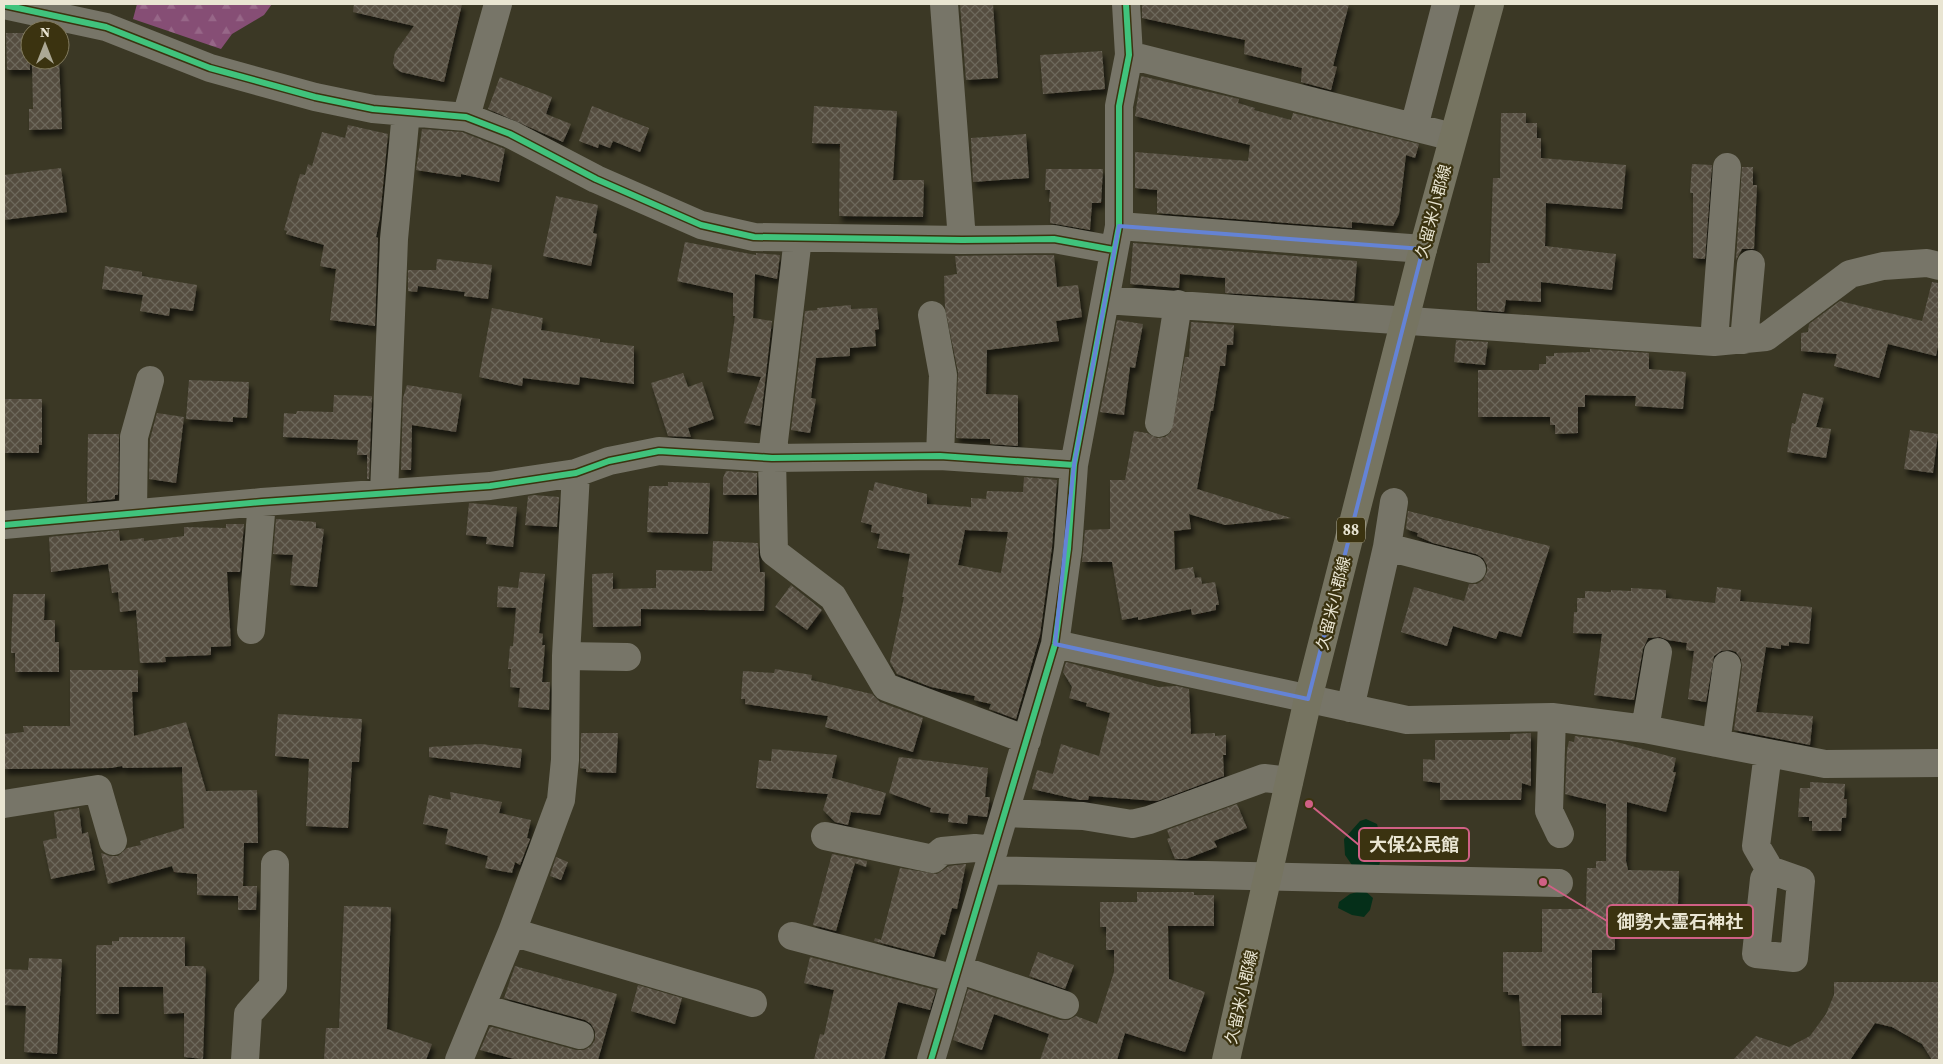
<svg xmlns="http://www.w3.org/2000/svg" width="1943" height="1064" viewBox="0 0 1943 1064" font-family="'Source Serif 4','Noto Sans JP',serif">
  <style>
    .forest { fill: url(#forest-firs) }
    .water { fill: #052f19 }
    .building { fill: url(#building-cross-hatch); fill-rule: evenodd; filter: url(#shadow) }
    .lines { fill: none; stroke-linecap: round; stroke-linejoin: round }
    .minor { stroke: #777568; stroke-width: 28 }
    .major { stroke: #767461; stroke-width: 28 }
    .cycleway-casing { stroke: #3b3310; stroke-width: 9 }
    .cycleway { stroke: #40c37c; stroke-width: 6 }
    .marked { fill: none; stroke: #6483d6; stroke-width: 4; stroke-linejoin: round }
    .labels { text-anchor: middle; stroke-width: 4.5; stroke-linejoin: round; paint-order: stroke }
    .shield { fill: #3b3310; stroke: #b5b098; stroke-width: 1 }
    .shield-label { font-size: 15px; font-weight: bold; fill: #e9e5d2 }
    .street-label { font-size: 16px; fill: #e9e5d2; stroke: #3b3310 }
    .leader { fill: none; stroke: #d06085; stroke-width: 2 }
    .callout-dot { fill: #d06085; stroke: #3b3310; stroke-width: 2 }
    .callout { fill: #3b3310; stroke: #d06085; stroke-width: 2 }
    .callout-label { font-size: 18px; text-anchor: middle; font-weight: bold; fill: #e9e5d2 }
  </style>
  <defs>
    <pattern id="forest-firs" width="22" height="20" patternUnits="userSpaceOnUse" patternTransform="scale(1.25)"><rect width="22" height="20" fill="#864e75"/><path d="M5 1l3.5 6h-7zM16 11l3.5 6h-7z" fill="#976788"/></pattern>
    <pattern id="building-cross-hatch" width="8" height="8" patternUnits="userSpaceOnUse" patternTransform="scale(1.25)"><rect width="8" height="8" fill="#544e40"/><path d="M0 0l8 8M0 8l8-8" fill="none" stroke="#6d675b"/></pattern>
    <filter id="shadow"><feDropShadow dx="3" dy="5.5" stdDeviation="2.5" flood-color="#0009"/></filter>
  </defs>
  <rect width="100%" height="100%" fill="#3b3825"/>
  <!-- forest -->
  <path class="forest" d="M137 4H272L264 15 232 34 221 49 133 19Z"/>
  <!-- water -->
  <path class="water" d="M1366 819 1377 824 1383 849 1379 866 1354 868 1345 855 1344 839 1360 821Z
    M1364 890 1373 898 1370 910 1364 917 1352 915 1338 908 1339 902 1350 894Z"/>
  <!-- building -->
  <path class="building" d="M354 4H462L444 82 401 72 395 68 393 63 395 52 414 26 353 12Z
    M960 4H993L998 78 966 80Z
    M1142 4H1349L1333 66 1337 67 1331 90 1301 82 1302 68 1244 54 1245 40 1142 18Z
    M6 33H30V70H7Z
    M1102 51 1105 89 1043 94 1040 55Z
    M32 60H59L62 129 29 130V109H33Z
    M1141 76 1239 99 1238 103 1255 108 1254 110 1291 120 1293 113 1419 144 1415 158 1406 155 1399 214 1393 226 1352 222V228L1157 213V190L1135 188V152L1248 161 1250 145 1135 116Z
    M500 77 552 97 546 114 571 124 563 142 488 109Z
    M592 106 649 128 640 152 613 141 610 148 599 144 598 148 579 141Z
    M814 106 897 111 893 180H924L923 217 839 216 840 144 812 143Z
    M1501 113H1526V123H1537V138H1541V158L1626 165 1622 209 1546 203 1545 246 1616 254 1612 290 1541 282V302L1506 300 1504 312 1477 310V263H1490L1493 178H1500Z
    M348 125 388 134 380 217 376 237 378 238 375 326 330 320 336 269 320 266 324 245 286 234 287 231 284 230 300 174 305 175 308 164 312 166 322 132 345 138Z
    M422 129 462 132 505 149 499 182 461 174V177L416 170Z
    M1026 134 1029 178 973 182 971 138Z
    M1692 164 1712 165 1705 259 1693 258V193H1690Z
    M1742 167H1753V185H1757L1754 249H1742L1736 260Z
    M61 168 67 212 4 220V175Z
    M1046 169H1103L1101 203H1092L1090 230 1050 223 1051 202H1049L1050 190H1045Z
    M556 196 598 205 593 233 597 234 591 266 543 256Z
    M685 242 756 255V253L780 255 777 279 755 274 753 318 772 321 760 426 744 423 761 377 727 372 735 316H733V293L677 281Z
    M1133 243 1357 261 1354 301 1225 293V278L1180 274 1179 288 1130 284Z
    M1009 255H1054L1057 287 1078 285 1082 317 1056 321 1059 341 987 350 986 394 1018 395V446L990 444V439L956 438 958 372 945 308 944 276 957 274 955 256Z
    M437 259 492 265 488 299 464 296 465 292 418 286 417 292 408 291V270H436Z
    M105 266 142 272V276L197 285 193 311 170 308 169 316 140 311 143 295 102 289Z
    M1932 282 1939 283V341L1936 356 1888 344 1879 378 1834 366 1837 354 1801 351V333L1808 332 1809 324 1840 301 1922 321Z
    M851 305V309L877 308 879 329 875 330 876 346 850 348V356L816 358 811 398 816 399 810 433 791 430 805 311 817 310V308Z
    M492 308 543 318 541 330 600 339V342L634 346V384L580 377 579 385 523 378 522 386 479 377Z
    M1117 320 1143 324 1135 368 1130 367 1124 415 1100 412Z
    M1191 322 1234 325 1233 345H1227L1225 366H1220L1213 411H1211L1197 489 1291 518 1225 525 1189 514 1191 529 1174 531 1175 570 1193 567 1195 578 1201 577 1202 584 1215 582 1219 605H1216V610L1192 615 1191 609 1138 620V617L1122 620 1112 562H1082L1085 530 1110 529V480H1125L1134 431 1147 433 1157 438 1165 437 1171 432 1185 357H1189Z
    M1456 340 1488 342 1485 365 1454 362Z
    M1590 349 1649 353V369L1686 372 1683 409 1635 406 1636 396 1585 395V407H1578V433L1555 434V425H1550V417H1478V370H1539V364H1546V356H1554V353L1590 352Z
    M683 373 688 387 702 382 714 419 688 428 691 437 668 436 651 383Z
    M189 380 249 382 247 418 233 417V422L186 419Z
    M407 385 462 394 456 432 412 425 411 470H401L403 398Z
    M1803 393 1824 398 1816 427 1831 429 1826 458 1787 452 1792 423 1795 424Z
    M334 395 372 396 369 479H367V455H357L358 440 283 437 284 413 296 414 297 411 333 412Z
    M4 399H42V445H39V453H4Z
    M157 413 184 417 176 483 149 479 150 439Z
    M1910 430 1938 434 1933 473 1904 469Z
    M88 434H119L118 495H115V499L87 502Z
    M726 471 757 473V495H723V478Z
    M1024 477 1057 480 1052 547 1040 635 1016 719 989 709 991 704 974 700 975 696 931 687 897 674 890 662 904 597H902L910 554 877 548 880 534 871 532 872 525 861 522 869 490 873 491 875 482 927 494V504L971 507V498L986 499 987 491 1023 492ZM965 530 1008 532 1001 573 958 565Z
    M668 482 710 483 708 534 647 532 649 486H668Z
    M534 495 559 497 557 527 525 525 528 496Z
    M469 503 517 507 513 547 486 544 487 537 466 535Z
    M1408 511 1550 546 1521 637 1499 631 1496 639 1453 626 1447 646 1401 632 1414 587 1464 601 1469 584H1477L1483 580 1487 572V565L1483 558 1476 554 1433 543 1417 536 1418 533 1406 529Z
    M276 519 316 522V528L324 529 317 587 290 585 293 555 273 554Z
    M226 524H244L240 572H227L231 646 211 647V655L165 657 166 662 140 663 136 610 120 612 118 592 112 593 108 564 51 572 49 537 119 530 120 541 144 538V541L184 536V527L226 528Z
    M713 541 758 543 760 572H765L764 611 641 609V626L593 627 592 574 613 573V589L656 588V570L712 571Z
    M520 572 545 574 539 633 543 634 542 645H545L542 682H550L549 710 518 707 520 688 510 687 511 669H508L510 646H513L516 608 497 607 498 586 518 588Z
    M791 585 822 610 807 630 775 607Z
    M1717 587 1741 590 1740 601 1812 607 1809 644 1789 642V646L1781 645V649L1766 647 1756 712 1813 716 1810 745 1734 730 1742 667 1741 659 1736 652 1730 650 1721 651 1714 656 1706 702 1688 699 1694 651 1686 650 1687 643 1668 640 1660 637 1648 638 1643 649 1634 700 1594 695 1602 634 1573 633 1574 612H1577V598H1585V591L1611 592V590L1631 591V588L1666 590V598L1715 603Z
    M13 594H45L44 620H55V642H59V672H15V653H11Z
    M1066 662 1158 687 1177 686 1189 689 1191 734 1215 733V736L1226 735V755H1223L1224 776 1157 801 1089 796 1088 800H1080L1032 789 1037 770 1053 774 1061 744 1099 756 1110 713 1086 706 1087 703 1069 698 1072 687 1063 672Z
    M775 669 812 675 811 680 872 694 880 702 923 718 913 752 825 727 828 716 745 704V699H741L743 671 774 673Z
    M70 670H138V692H132L134 736 186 722 206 791 257 790 258 843H244L243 886H257L256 910H238V896L197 895V874L174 872 172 866 108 884 101 853 110 856H118L127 848 141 845 140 841 184 828 182 767 123 768 122 766 111 768 4 769V734L24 732 23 726H70Z
    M278 714 362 719 359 762H352L348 828 306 826 309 759 275 756Z
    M581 733H618L616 773 586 772V769L580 768Z
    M1531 733V786L1522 783 1521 800H1440V783L1423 781V759L1435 760V740H1510V734Z
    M1575 736 1613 741 1676 758 1673 772H1676L1666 812 1627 802 1626 861 1628 870 1679 871 1678 904H1629V909L1615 908V950H1592V993H1602V1015H1561V1046H1522L1519 995H1508V992H1503V952H1542V909H1586L1587 868H1596V861H1606V804L1565 794 1567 750 1569 741 1574 742Z
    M481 744 522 749 520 768 429 757V747Z
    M772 749 837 755 829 791 832 778 886 793 880 815 851 812 848 825 835 822 823 810 828 794 756 788 759 760 771 761Z
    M899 757 988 768 985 797H990L987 817 968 815 967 824 948 822 949 814 930 812 931 808 889 793Z
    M1810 782 1845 784 1844 799H1847L1846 818H1842L1841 831H1812V821H1809V817H1798L1800 788H1810Z
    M450 792 502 802 499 813 531 820 527 838 530 839 520 865 515 862 512 873 485 868 488 856 445 844 448 829 423 824 429 795 451 800Z
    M1237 804 1247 828 1214 841 1217 847 1186 859H1175L1167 839 1170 838 1167 830Z
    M79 808 82 834 88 832 95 870 51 879 43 841 57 838 54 812Z
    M832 854 867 861 866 867 855 863 836 931 813 925Z
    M556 857 568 862 561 880 550 876Z
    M966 864 957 909 952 908 945 935 941 934 934 957 874 941 875 938 881 940 900 868 937 874 949 866Z
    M1137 892H1194V895H1214V926H1168L1169 979 1205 992 1185 1052 1125 1033 1117 1060H1040L1049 1034 994 1014 982 1050 953 1040 968 989 1060 1020H1069L1076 1016 1097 1024 1114 972V950H1106V927H1100V902H1137Z
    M344 906 391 907 387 1029 432 1044 426 1060H324L326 1028H339Z
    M119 937H185V966H203L206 969 203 1059 184 1057V1013L164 1014 163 987H119V1014H96V948L97 945H112V941H119Z
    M1038 952 1074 965 1065 989 1029 976Z
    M810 957 936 990 930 1010 898 1002 884 1060H814L820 1034 824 1035 834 990 804 983Z
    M29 958 62 959 57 1054 24 1052 26 1006 4 1005V969L28 970Z
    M515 966 617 994 598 1060H518L480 1050 490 1027H492L576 1050H584L591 1046 595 1040V1031L591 1024 585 1020 504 998Z
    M1834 982H1939V1060H1932L1922 1044 1892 1027 1875 1023 1850 1060H1733L1756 1036 1789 1047 1810 1036 1826 1014 1834 995Z
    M638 985 682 998 675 1024 631 1011Z"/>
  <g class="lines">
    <!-- minor -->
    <path class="minor" d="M944 4 962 240
      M4 5 106 27 210 68 315 97 373 109 466 117 510 134 596 179 701 225 754 237 962 240 1054 239 1114 250
      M1129 55 1453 137
      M466 117 498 4
      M1414 127 1446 4
      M1119 226 1423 249
      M798 238 772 458 774 552 833 597 886 687 1027 740
      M1105 300 1714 342 1766 337 1850 274 1883 266 1927 263 1939 266
      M932 315 943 375 940 456
      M1744 340 1751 264
      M1714 342 1727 167
      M1159 423 1178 304
      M384 493 394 239 406 112
      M133 513 134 437 150 380
      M4 525 262 502 490 486 576 473 609 461 659 451 772 458 940 456 1074 465
      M1387 547 1394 502
      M251 630 262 502
      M1055 644 1407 720 1552 717 1645 729 1825 764 1939 763
      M566 656 627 657
      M1350 708 1387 547 1472 569
      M1552 717 1549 811 1560 834
      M1645 729 1658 652
      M1716 743 1727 665
      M1768 753 1756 846 1770 870 1801 881 1794 958 1756 954 1764 879 1770 870
      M4 804 98 789 113 841
      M1005 813 1083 816 1132 824 1149 820 1264 778 1289 781
      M825 836 933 859 942 851 975 848 994 850
      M988 870 1559 883
      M512 932 753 1003
      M792 936 956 979
      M958 969 1065 1005
      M482 1008 580 1035
      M245 1060 248 1014 273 986 275 864
      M459 1060 512 932 561 800 565 760 566 656 576 473
      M931 1060 1055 644 1068 549 1074 465 1119 226V106L1129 55 1126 4"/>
    <!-- major -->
    <path class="major" d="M1226 1060 1308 699 1423 249 1490 4"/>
    <defs>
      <path id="cycleway" d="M4 5 106 27 210 68 315 97 373 109 466 117 510 134 596 179 701 225 754 237 962 240 1054 239 1114 250
        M4 525 262 502 490 486 576 473 609 461 659 451 772 458 940 456 1074 465
        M931 1060 1055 644 1068 549 1074 465 1119 226V106L1129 55 1126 4"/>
    </defs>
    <!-- cycleway casing -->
    <use href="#cycleway" class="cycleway-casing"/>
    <!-- cycleway -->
    <use href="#cycleway" class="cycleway"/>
  </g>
  <!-- marked area -->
  <path class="marked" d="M1119 226 1423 249 1308 699 1055 644 1074 465Z"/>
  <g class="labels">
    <!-- shield labels -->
    <rect class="shield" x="1337" y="517.5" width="28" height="25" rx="4"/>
    <g class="shield-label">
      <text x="1351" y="535">88</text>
    </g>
    <!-- street labels -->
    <g class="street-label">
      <text transform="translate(1433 211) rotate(-75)" y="6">久留米小郡線</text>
      <text transform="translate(1333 603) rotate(-76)" y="6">久留米小郡線</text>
      <text transform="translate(1241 997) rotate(-77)" y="6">久留米小郡線</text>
    </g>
  </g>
  <!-- callouts -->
  <path class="leader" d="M1309 804L1359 845M1543 882L1607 921"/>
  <g class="callout-dot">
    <circle cx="1309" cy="804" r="5"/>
    <circle cx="1543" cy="882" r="5"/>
  </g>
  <g class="callout">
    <rect x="1359" y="828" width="110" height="33" rx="5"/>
    <rect x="1607" y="905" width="146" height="33" rx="5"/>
  </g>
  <g class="callout-label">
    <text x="1414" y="851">大保公民館</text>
    <text x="1680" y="928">御勢大霊石神社</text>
  </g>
  <!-- border -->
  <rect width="1943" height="1064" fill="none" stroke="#e9e5d2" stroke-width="10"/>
  <!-- north arrow -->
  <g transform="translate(45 45)"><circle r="24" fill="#3b3310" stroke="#817a5e"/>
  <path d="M0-4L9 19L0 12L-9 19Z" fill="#aca895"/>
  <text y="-8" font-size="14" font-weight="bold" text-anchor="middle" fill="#e9e5d2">N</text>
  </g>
</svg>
